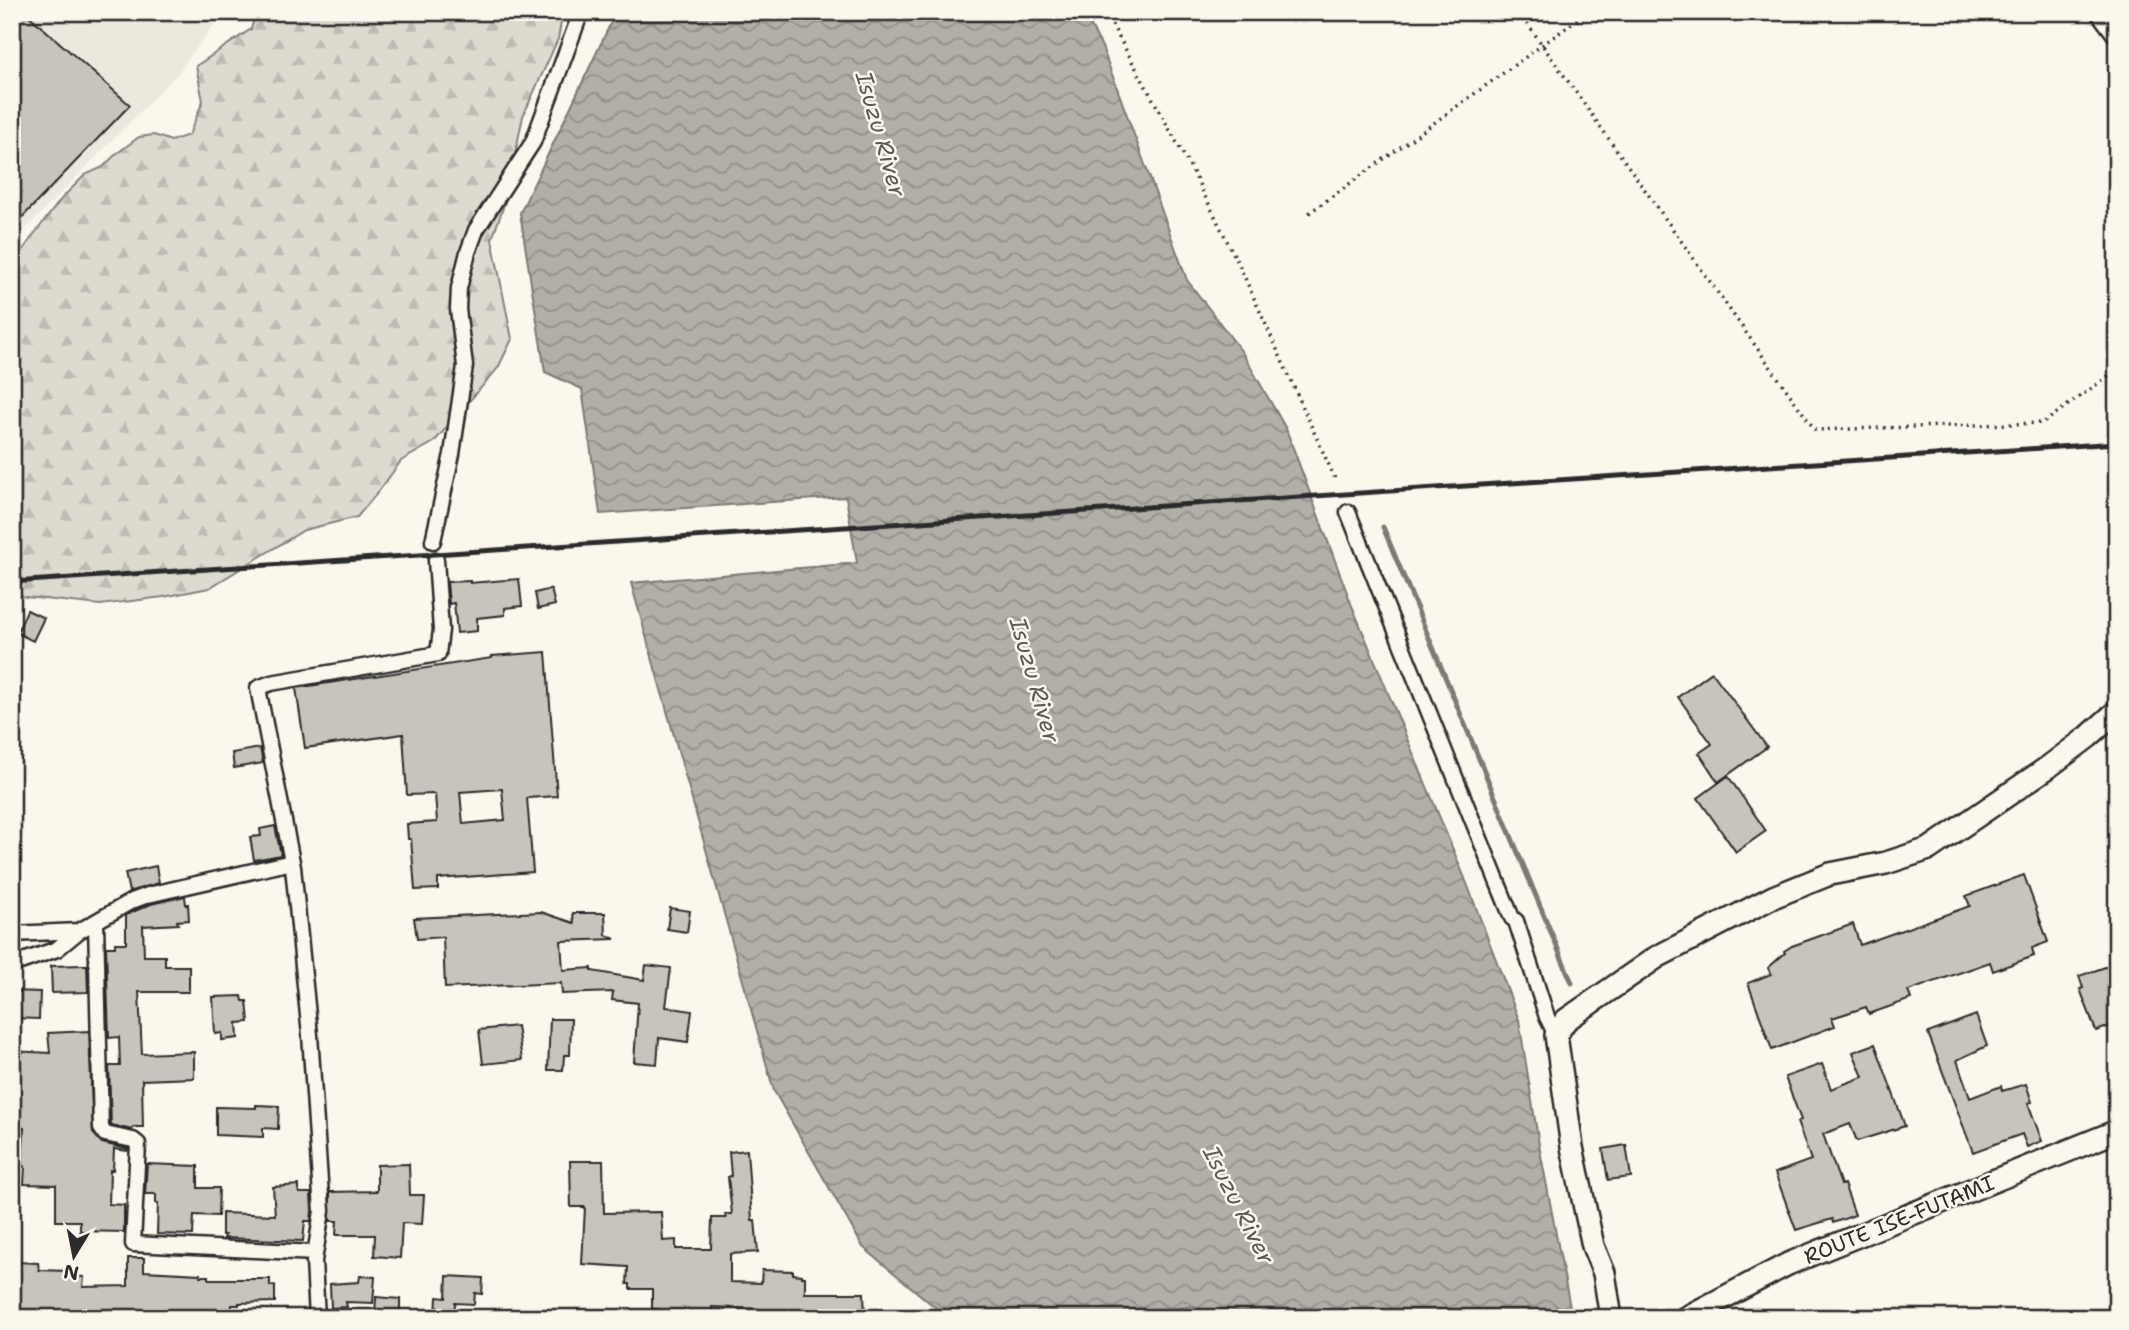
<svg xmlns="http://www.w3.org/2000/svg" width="2129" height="1330" viewBox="0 0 2129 1330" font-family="'Shantell Sans',sans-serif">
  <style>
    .built { fill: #ebe8de }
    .forest { fill: url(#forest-firs); stroke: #84827e; stroke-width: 2 }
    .water { fill: url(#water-waves); stroke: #7b7a75; stroke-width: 2 }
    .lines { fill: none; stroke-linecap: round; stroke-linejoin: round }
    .stream { stroke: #7b7a75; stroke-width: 5 }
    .building { fill: #c7c4bc; stroke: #2b2b2b; stroke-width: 2; fill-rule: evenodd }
    .street-casing { stroke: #2b2b2b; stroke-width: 19 }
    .secondary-casing { stroke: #2b2b2b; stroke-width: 26 }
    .path { stroke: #2b2b2b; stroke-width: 3.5; stroke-dasharray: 2 5; stroke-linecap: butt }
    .street { stroke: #fbf7ec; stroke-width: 14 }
    .secondary { stroke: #fbf7ec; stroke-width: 21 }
    .rail { stroke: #2b2b2b; stroke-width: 5 }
    .labels { text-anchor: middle; stroke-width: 5; stroke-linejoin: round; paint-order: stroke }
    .street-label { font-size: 21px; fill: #2b2b2b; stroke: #fbf7ec }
    .water-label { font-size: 23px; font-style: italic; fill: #5a5956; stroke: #fbf7ec }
  </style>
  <defs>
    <pattern id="forest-firs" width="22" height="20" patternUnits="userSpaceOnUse" patternTransform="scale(1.75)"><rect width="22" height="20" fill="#dddad0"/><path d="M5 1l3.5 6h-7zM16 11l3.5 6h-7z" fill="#bebbb3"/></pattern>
    <pattern id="water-waves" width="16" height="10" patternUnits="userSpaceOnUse" patternTransform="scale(1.75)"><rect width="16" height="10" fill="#b1afa7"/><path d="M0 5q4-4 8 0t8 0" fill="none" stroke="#908f88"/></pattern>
  </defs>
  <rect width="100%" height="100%" fill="#fbf7ec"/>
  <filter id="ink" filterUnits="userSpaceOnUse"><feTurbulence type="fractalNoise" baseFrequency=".0143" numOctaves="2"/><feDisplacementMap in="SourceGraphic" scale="14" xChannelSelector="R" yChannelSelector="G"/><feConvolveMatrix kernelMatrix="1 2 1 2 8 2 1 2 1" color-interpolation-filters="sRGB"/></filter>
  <g filter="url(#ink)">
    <!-- built -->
    <path class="built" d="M12 12H224L177 74 12 243Z"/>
    <!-- forest -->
    <path class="forest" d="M256 12H563L558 39 523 116 505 202 492 239 512 339 498 368 434 442 401 461 379 491 357 517 304 530 209 588 163 597 100 605 26 597 12 593V277L22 251 35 233 63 197 85 175 103 167 116 154 139 137 154 135 171 141 189 135 203 101 196 66 251 29Z"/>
    <!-- water -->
    <path class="water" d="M616 12H1083L1102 47 1187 280 1242 352 1286 429 1352 606 1464 876 1519 1020 1539 1145 1572 1318H1196L1195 1306 1101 1318H948L863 1247 774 1091 631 583 857 563 846 497 600 514 582 389 545 372 520 213Z"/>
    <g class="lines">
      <!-- stream -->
      <path class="stream" d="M1383 527 1572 983"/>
    </g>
    <!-- building -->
    <path class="building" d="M12 12H25L130 105 12 228Z
      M519 579 522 606 505 608V615L477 618V631L457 633 454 603 449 604 447 582 470 581V583Z
      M551 589 555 605 538 609 535 593Z
      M27 610 44 618 33 641 17 633Z
      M546 652 557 796 527 798 533 872 438 879V889L415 890 411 839H408L407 824 437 822 435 794 407 795 403 734 305 748 296 688 492 658V656ZM502 789 505 820 463 824 460 792Z
      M1712 672 1767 747 1718 782 1699 753 1712 744 1678 697Z
      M260 748 263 763 234 768 232 753Z
      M1728 776 1766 831 1736 852 1698 798Z
      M275 826 281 855 254 860 250 837 261 836 260 829Z
      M156 866 159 883 129 892 125 873Z
      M2024 875 2048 942 2032 948 2034 956 1993 971 1990 962 1908 991 1911 999 1869 1014 1866 1007 1832 1018 1835 1026 1772 1050 1748 983 1771 974 1768 968 1785 953 1784 951 1792 946 1853 924 1860 945 1970 906 1966 896Z
      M185 896 186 905 188 904 189 920 177 921 178 924 143 926 144 956H165V966H189V992H139L142 1054 194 1052V1078L142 1080 143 1127H133L132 1130 111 1125 109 1066H120L119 1037 109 1038 106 947H115V943H126V915L151 904Z
      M670 908 690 911 687 932 667 929Z
      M541 912 574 923 573 913H605L606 935 615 939 561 941 563 970 592 968V971L644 980 646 965 671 968 666 1007 692 1011 688 1042 659 1038 657 1064 634 1062 638 1003 612 1000 613 992 562 994 561 983 445 988 443 937 417 939 414 918Z
      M2117 963V1024L2096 1031 2080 989 2083 988 2079 976Z
      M83 965H87L88 992 52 993 51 966Z
      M12 991 40 992 39 1019 12 1018Z
      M242 996 243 1001H247L249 1022 237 1023 238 1038 222 1040V1033L215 1034 213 997Z
      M1976 1015 1987 1046 1957 1060 1970 1098 2001 1086 2002 1091 2026 1084 2032 1102 2028 1103 2042 1141 2027 1147 2022 1134 1973 1152 1928 1033Z
      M550 1019H571L570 1055H564L563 1070H548Z
      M517 1026 522 1060 483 1064 479 1030Z
      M89 1031 93 1133 102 1143 128 1149 127 1151 114 1149 113 1170H110L109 1204 124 1205V1232L80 1231V1221H56V1185L24 1184 25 1167 22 1166 24 1128H12V1051L50 1053 48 1033Z
      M1875 1044 1905 1126 1857 1141 1850 1124 1823 1134 1841 1185 1844 1184 1855 1215 1833 1223 1832 1219 1796 1230 1775 1173 1811 1160 1797 1122 1801 1120 1785 1077 1822 1064 1831 1089 1863 1077 1853 1052Z
      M256 1105 279 1106 278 1129 263 1128V1137L216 1135V1107L256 1108Z
      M1626 1145 1631 1177 1608 1180 1603 1149Z
      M747 1150 752 1220H755L758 1252 730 1254V1282L761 1283 762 1270 793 1271V1274L802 1275V1277H805V1293H864L865 1316 759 1318V1309L712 1307 711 1318H690L691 1311 658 1312V1309H652V1289H630V1284H627L628 1267 582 1264 585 1207H571L570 1161H603L604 1213 661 1212 663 1241 676 1240V1249H711L712 1218H726L725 1214H732L728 1177 731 1176 729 1152Z
      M147 1164 198 1166V1188H219L218 1216 194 1215 193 1235 157 1234 158 1203H156V1194H145Z
      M409 1164 410 1195H424L422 1224 402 1223 400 1258 374 1256 375 1235H336L337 1221H330V1192L377 1191V1165Z
      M299 1185V1193H311L312 1211 311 1221H305L303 1241 224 1238 225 1235H222V1213L275 1215 273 1187Z
      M128 1258H144V1271L200 1274V1276H209V1279H270V1286H275V1302L239 1303V1305H232L231 1318H17V1262L38 1263 39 1270 68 1271V1276L84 1277 83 1287 128 1286Z
      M360 1276 375 1277 373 1303 346 1302 347 1307 331 1308 330 1284 359 1282Z
      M447 1276 483 1278 482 1294 475 1293 474 1304 455 1303 454 1318H436L437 1297 446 1298Z
      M376 1297 400 1299V1315H390V1318H375Z"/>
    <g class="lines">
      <defs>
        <path id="street" d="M1348 512 1512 918 1516 921 1547 1017 1556 1035
          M433 541 452 454 465 366 458 309 459 288 468 252 476 230 533 142 581 12
          M96 922 101 1128 105 1134 133 1140 138 1144 133 1244 315 1253
          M12 934 79 931 132 901 148 895 292 862
          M12 965 57 949 79 931
          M317 1318 314 1261 322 1211 310 1035 293 867 258 688 271 683 438 654 441 630 436 560"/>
        <path id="secondary" d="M2102 12 2117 32
          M1611 1318 1604 1273 1593 1246 1572 1147 1556 1035 1566 1020 1657 957 1773 897 1830 874 1886 863 1929 849 2047 768 2088 737 2117 711
          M1685 1318 1788 1264 2117 1131"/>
      </defs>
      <!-- street casing -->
      <use href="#street" class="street-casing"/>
      <!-- secondary casing -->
      <use href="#secondary" class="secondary-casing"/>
      <!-- path -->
      <path class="path" d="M1105 12 1193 172 1240 267 1336 481
        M1519 12 1815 430 2043 423 2117 370
        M1309 213 1588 12"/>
      <!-- street -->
      <use href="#street" class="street"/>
      <!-- secondary -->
      <use href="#secondary" class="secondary"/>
      <!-- rail -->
      <path class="rail" d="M12 582 2117 443"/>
    </g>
  </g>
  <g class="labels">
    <!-- street labels -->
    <g class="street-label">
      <text transform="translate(1899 1220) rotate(-22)" y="7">ROUTE ISE-FUTAMI</text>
    </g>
    <!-- water labels -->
    <g class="water-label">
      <text transform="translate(881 134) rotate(74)" y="8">Isuzu River</text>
      <text transform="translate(1035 680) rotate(74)" y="8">Isuzu River</text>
      <text transform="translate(1239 1205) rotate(63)" y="8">Isuzu River</text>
    </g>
  </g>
  <!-- margin -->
  <rect width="2129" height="1330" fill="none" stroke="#fbf7ec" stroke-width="42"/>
  <rect x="21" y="21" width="2087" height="1288" fill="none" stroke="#2b2b2b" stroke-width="2.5" filter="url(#ink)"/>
  <!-- north arrow -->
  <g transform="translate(74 1256) rotate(190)" stroke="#fbf7ec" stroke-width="5" paint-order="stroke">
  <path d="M0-5L12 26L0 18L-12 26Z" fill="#2b2b2b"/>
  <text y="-10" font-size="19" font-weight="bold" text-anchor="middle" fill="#2b2b2b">N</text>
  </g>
</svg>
